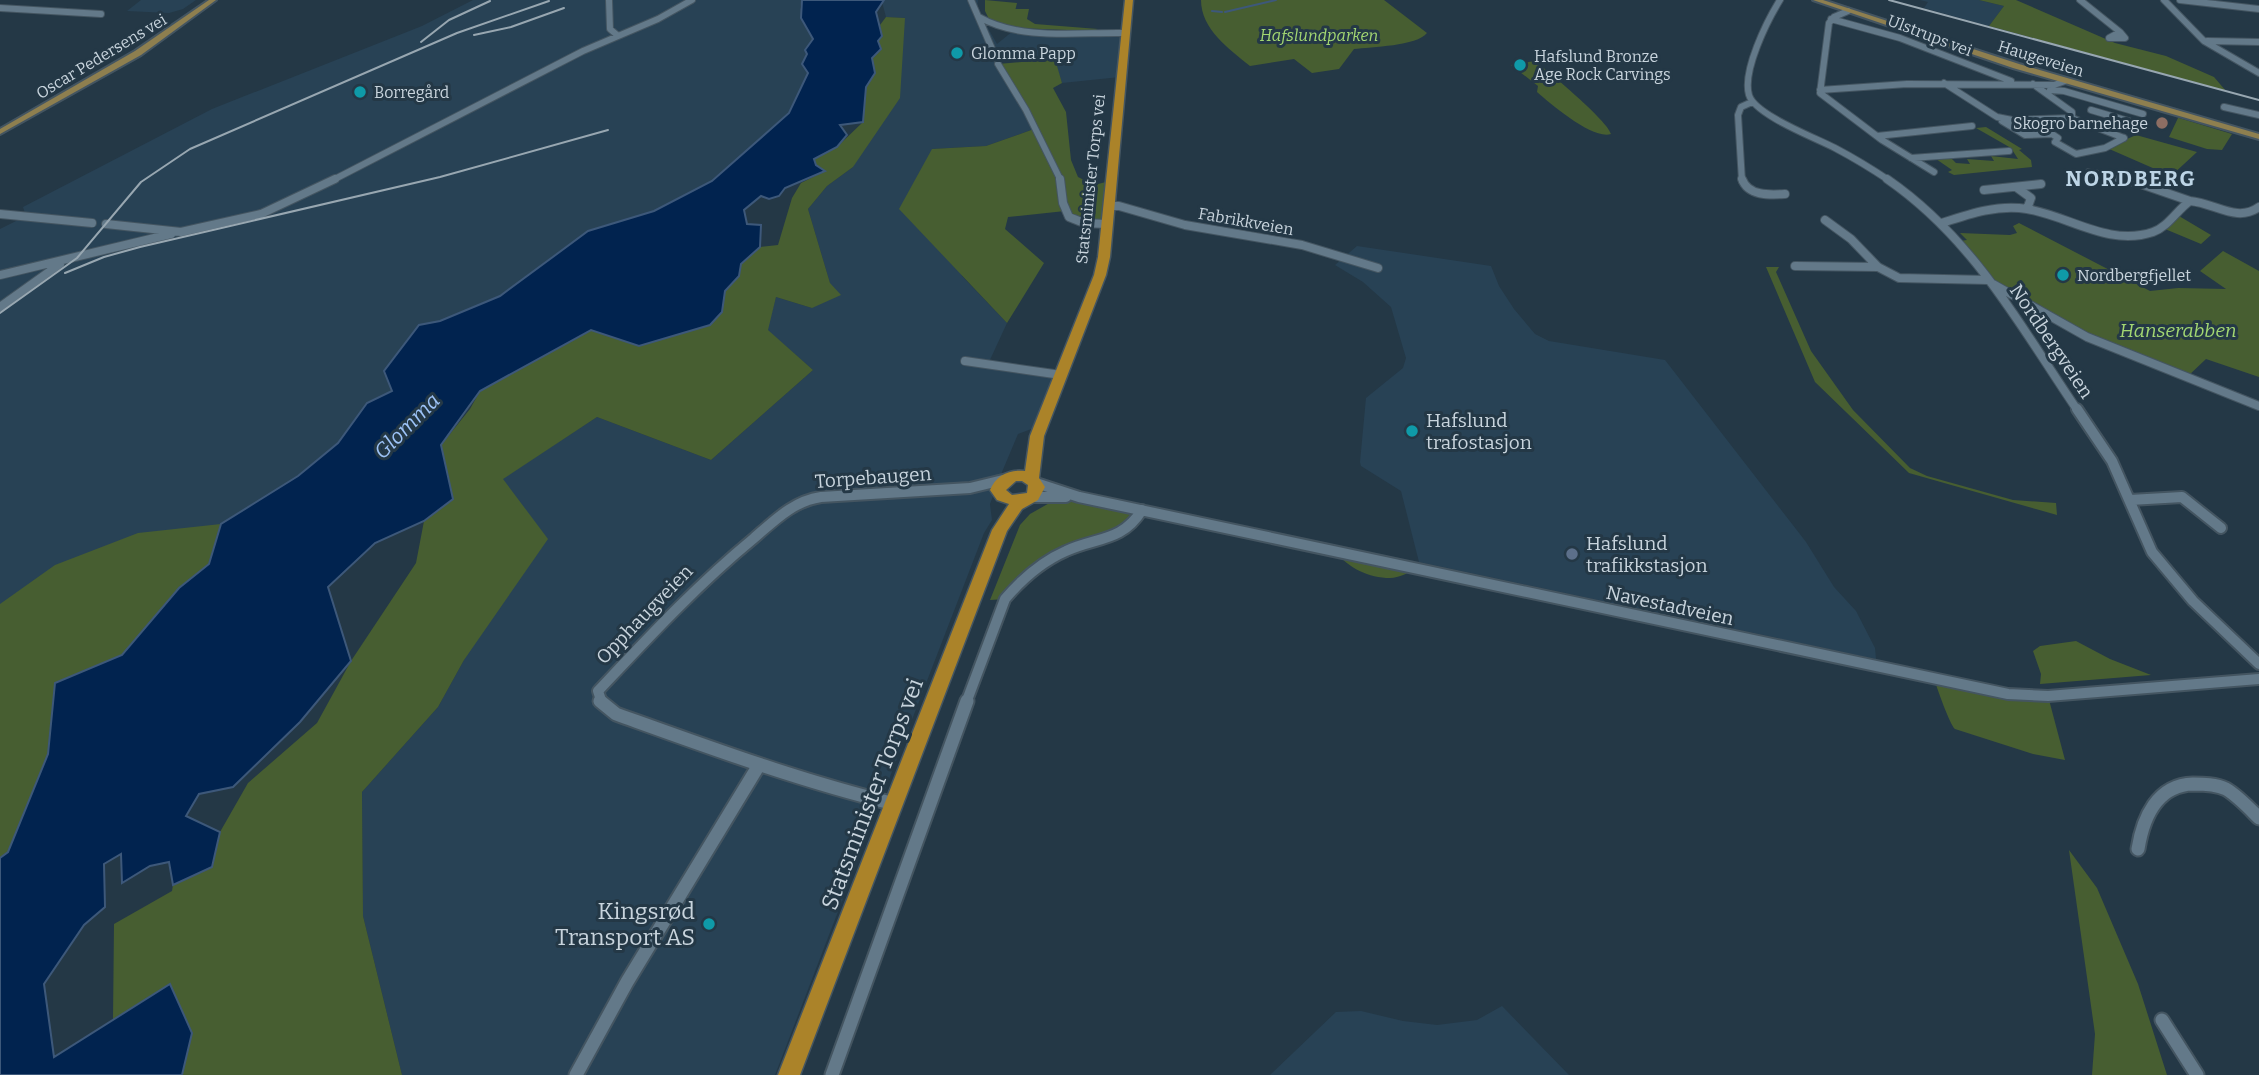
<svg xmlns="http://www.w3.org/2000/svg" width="2259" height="1075" viewBox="0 0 2259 1075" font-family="Bitter,serif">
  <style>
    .built { fill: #284255 }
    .green { fill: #475e31 }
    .water { fill: #01234f; stroke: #3d587a; stroke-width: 2 }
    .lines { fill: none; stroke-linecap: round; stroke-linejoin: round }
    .stream { stroke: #3d587a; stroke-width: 2 }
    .minor-far3-casing { stroke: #445561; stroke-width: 8 }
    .minor-far2-casing { stroke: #445561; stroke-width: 10 }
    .minor-far1-casing { stroke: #445561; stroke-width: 14 }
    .minor-casing { stroke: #445561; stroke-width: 17 }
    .major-casing { stroke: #445561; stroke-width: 4 }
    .highway-casing { stroke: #445561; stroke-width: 3 }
    .minor-far3 { stroke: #637989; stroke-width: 6 }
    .minor-far2 { stroke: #637989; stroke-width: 8 }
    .minor-far1 { stroke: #637989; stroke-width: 10 }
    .minor { stroke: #637989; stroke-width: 13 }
    .major { fill: #8e7f4f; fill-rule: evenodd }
    .highway { fill: #ab8329; fill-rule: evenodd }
    .rail { stroke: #98a7b1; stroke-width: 2 }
    .culture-dot { fill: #0f9aa8; stroke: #243846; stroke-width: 2.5 }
    .education-dot { fill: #8d6e63; stroke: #243846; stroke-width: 2.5 }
    .service-dot { fill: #5c6f8a; stroke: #243846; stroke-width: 2.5 }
    .labels { text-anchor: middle; stroke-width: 6; stroke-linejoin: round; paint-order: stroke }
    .far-park-label { font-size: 16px; font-style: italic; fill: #a3d772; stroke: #243846 }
    .far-street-label { font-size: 16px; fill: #c8d4dd; stroke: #243846 }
    .far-poi-label { font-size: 16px; fill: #c8d4dd; stroke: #243846; text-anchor: start }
    .park-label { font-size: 19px; font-style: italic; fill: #a3d772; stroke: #243846 }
    .street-label { font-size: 19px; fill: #c8d4dd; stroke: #243846 }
    .poi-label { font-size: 19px; fill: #c8d4dd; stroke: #243846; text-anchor: start }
    .far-district-label { font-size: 21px; font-weight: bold; letter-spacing: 2px; fill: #bdd5e6; stroke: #243846 }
    .water-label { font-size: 21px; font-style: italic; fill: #9dc3f7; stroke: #243846 }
    .near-street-label { font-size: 23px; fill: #c8d4dd; stroke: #243846 }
    .near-poi-label { font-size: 23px; fill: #c8d4dd; stroke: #243846; text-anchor: end }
  </style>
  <rect width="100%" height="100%" fill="#243846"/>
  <!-- built -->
  <path class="built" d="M141 0H196L183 9 169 13 127 11Z
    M473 0H802L800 7 813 39 805 49 807 54 802 64 808 73 789 113 712 181 654 211 588 231 500 296 440 321 419 325 392 391 367 403 338 443 298 476 221 524 0 858V229L26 216 23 207 212 109 422 26Z
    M884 0H978L977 9 997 44 1013 31 1125 33 1120 77 1062 83 1054 59 1013 62 1011 57 1002 58 999 64 1034 129 986 146 932 149 962 276 1007 323 989 362 1057 371 1034 428 1018 434 1002 472 990 504 992 520 984 533 775 1075H402L363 916 362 792 438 707 464 660 502 479 597 417 711 460 813 370 767 330 776 297 812 308 830 283 808 209 827 186 853 167 905 18 886 17 882 2Z
    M1920 0H1979L2004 6 1989 26 1924 8 1928 2Z
    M1357 246 1491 266 1499 286 1514 309 1535 334 1549 341 1665 360 1806 542 1834 587 1856 611 1875 648 1876 659 1419 562 1401 491 1361 466 1360 462 1366 398 1403 368 1406 358 1391 307 1363 282 1335 265Z
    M1502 1006 1569 1075H1270L1336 1012 1361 1011 1403 1021 1437 1025 1477 1020Z"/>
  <!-- green -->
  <path class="green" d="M985 0 1017 3 1014 15 1015 9H1029L1027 19 1035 24 1098 29 1093 31 1014 28 990 21 985 11Z
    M1201 0H1384L1427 33C1417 46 1371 47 1354 49L1339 69 1312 73 1294 59 1250 66C1229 49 1201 29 1201 0Z
    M1979 0H2016L2115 43 2166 56 2214 77 2226 91 1989 26 2004 6Z
    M886 17 905 18 900 98 853 167 827 186 808 209 830 283 841 295 812 308 776 297 768 330 813 370 711 460 597 417 503 479 548 539 464 660 438 707 362 792 363 916 402 1075H182L192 1033 170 984 113 1020 114 924 172 891 173 885 212 867 220 832 248 783 317 723 351 661 416 563 424 521 452 499 441 445 470 409 480 391 592 330 639 346 722 312 725 291 738 276 741 264 760 247 778 245 792 198 801 183 825 171 816 165 813 159 837 147 863 122 866 87 875 73 872 57 880 51 878 41 882 36 880 25Z
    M1055 59 1062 83 1053 88 1066 112 1071 160 1078 177 1094 185 1110 181 1107 224 1084 223 1065 211 1008 217 1005 229 1044 263 1007 323 899 209 932 149 986 146 1034 129 998 64Z
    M1535 61C1549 72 1608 121 1611 134 1593 140 1552 105 1537 92L1538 86 1511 65Z
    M2178 118H2179L2232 134 2222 150 2207 149 2169 137Z
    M1986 127 2022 149 2019 150 2031 160 2032 167 1954 175 1948 172 1952 170 1936 159 1919 161 1916 159 1949 156 1956 163 1970 164 1967 159 1994 161 1991 156 2018 159 2011 148 1976 128Z
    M2136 135 2197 152 2171 176 2107 148Z
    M2179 216 2211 235 2201 244 2165 229Z
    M2019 223 2150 291 2178 288 2226 289 2200 271 2223 251 2259 271V377L2206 359 2187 377 2087 337 1991 283 1960 241 1967 240 1960 233 2010 235 2017 233 2013 226Z
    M1766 267H1779L1776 272 1811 351 1853 410 1910 468 1927 476 2013 500 2056 503 2057 515 1909 473 1815 382Z
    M1053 501 1112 504 1142 510 1136 522 1049 559 1005 599 990 600 1020 525 1030 514Z
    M221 524 209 564 179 588 122 655 55 683 48 754 8 852 0 858V604L55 565 138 533Z
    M1336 552 1417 569C1409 572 1399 578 1390 578 1369 578 1348 568 1336 552Z
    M2076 641 2110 659 2151 675 2040 684 2041 674 2033 651 2040 646Z
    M1934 679 2048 696 2065 760 2033 754 1955 729C1950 725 1937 688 1934 679Z
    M2069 850 2097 888 2138 984 2167 1075H2092L2095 1034Z"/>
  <!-- water -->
  <path class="water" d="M802 0H884L876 12 882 36 878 41 881 49 872 58 875 73 866 87 863 122 840 125 847 135 837 147 814 159 816 165 825 171 785 188 779 196 769 199 761 196 744 210 747 224 761 225 760 247 741 264 739 276 725 291 722 312 710 325 639 346 591 330 480 391 441 445 453 499 424 521 375 543 328 587 351 661 300 722 233 787 199 794 186 816 220 832 212 867 173 885 169 862 150 866 122 883 121 854 104 864 105 907 84 925 44 984 54 1057 170 984 192 1033 182 1075H0V858L8 852 48 754 55 683 122 655 179 588 209 564 221 524 298 476 338 443 367 403 392 391 384 371 419 325 440 321 500 296 588 231 654 211 712 181 789 113 808 73 802 64 807 54 805 50 813 39 801 18Z"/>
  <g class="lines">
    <!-- stream -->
    <path class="stream" d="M1212 11 1222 12
      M1225 12 1276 0"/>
    <defs>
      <path id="minor-far3" d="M609 0 610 29 617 35
        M971 0 996 58
        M1780 0C1767 21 1742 71 1749 95 1755 115 1816 138 1835 148 1854 158 1872 169 1890 181
        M2080 0 2120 32
        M2164 0 2204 41 2259 73
        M2180 0 2259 9
        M0 8 101 14
        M1848 11 1834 17 1829 23 1820 93 1882 140 1934 172
        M979 17C1021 41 1078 32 1125 33
        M1831 19 1900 38 2011 81
        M2120 32 2125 38H2109Z
        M2207 41 2259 42
        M998 64 1026 110 1061 181
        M1944 83 1997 117 2012 120 2072 118V112L2033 84
        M1820 90 1907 84 2054 85 2065 81
        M2050 90 2064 91 2143 114
        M2224 107 2259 115
        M2091 110 2135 123
        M2072 118 2124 138
        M2002 121 2025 135 2052 134 2058 138 2055 142 2076 154 2105 148 2124 138
        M1877 136 1972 126
        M1911 158 2009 151
        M2089 172 2129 181
        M331 181 583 51 658 19 692 0
        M1742 181 1738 115 1741 107 1752 102"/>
      <path id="minor-far2" d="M1060 179 1063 203 1069 217 1084 223 1107 224
        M1742 179C1748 196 1769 195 1785 194
        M1887 179C1974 239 2020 326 2078 411
        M2118 179 2135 182 2190 201
        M2016 187 2031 198 2027 209
        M1984 190 2041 184
        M1108 206H1119L1185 225 1302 245 1378 268
        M0 214 92 223
        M1825 220 1851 239 1878 267 1899 278 1988 280
        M1942 223C1969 214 1998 204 2027 209 2069 216 2109 247 2153 232 2168 227 2177 210 2190 201 2215 203 2237 223 2259 207
        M106 224 181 232 261 214 335 179
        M1795 266 1878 267
        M0 275 171 234
        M1993 284 2087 337 2259 406
        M0 307 60 264
        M965 361 1061 375"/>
      <path id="minor-far1" d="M2077 409 2112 461 2152 552 2193 601 2259 664
        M1036 483 1079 497 2008 694 2048 696 2259 679
        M1031 497H1066
        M2130 500 2182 497 2221 528
        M602 703 598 691C648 638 697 585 753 539 774 521 793 501 821 497L970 488 1003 480
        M966 703 1005 599C1022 579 1041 562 1066 551 1096 537 1122 542 1142 510"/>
      <path id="minor" d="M600 701 616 714C708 747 800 781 895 804
        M2138 849C2143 818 2157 785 2193 784 2203 784 2216 784 2226 789 2238 796 2249 808 2259 818
        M2162 1020 2197 1075
        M576 1075 627 982 759 765
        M832 1075 967 701"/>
      <path id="major" d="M209 0H216L141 55 0 134V129L135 51Z
        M1813 0H1823L2019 64 2259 134V139L2013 68Z"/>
      <path id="highway" d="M1125 0H1133L1110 257 1106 275 1044 436 1039 478 1045 487 1038 500 1022 509 1007 531 800 1075H778L992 530 1009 504 997 500 990 490C996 475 1010 469 1025 471L1030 436 1094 275 1098 257ZM1016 481H1022L1028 485 1027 493 1012 495 1006 490Z"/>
    </defs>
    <!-- minor-far3 casing -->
    <use href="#minor-far3" class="minor-far3-casing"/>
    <!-- minor-far2 casing -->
    <use href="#minor-far2" class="minor-far2-casing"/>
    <!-- minor-far1 casing -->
    <use href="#minor-far1" class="minor-far1-casing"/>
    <!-- minor casing -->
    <use href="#minor" class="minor-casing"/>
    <!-- major casing -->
    <use href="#major" class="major-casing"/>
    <!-- highway casing -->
    <use href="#highway" class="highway-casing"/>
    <!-- minor-far3 -->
    <use href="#minor-far3" class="minor-far3"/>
    <!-- minor-far2 -->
    <use href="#minor-far2" class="minor-far2"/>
    <!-- minor-far1 -->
    <use href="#minor-far1" class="minor-far1"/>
    <!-- minor -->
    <use href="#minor" class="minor"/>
    <!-- major -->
    <use href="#major" class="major"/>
    <!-- highway -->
    <use href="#highway" class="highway"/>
    <!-- rail -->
    <path class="rail" d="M1889 0 2259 100
      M474 35 511 27 564 8
      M421 42 449 20 490 1
      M65 273 104 257 140 247 440 177 608 130
      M0 313 77 258 141 182 190 149 457 33 549 1"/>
  </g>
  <!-- markers -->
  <g class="culture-dot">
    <circle cx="957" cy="53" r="7"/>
    <circle cx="1520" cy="65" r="7"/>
    <circle cx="360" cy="92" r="7"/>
    <circle cx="2063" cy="275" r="7"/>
    <circle cx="1412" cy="431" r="7"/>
    <circle cx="709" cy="924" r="7"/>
  </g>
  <circle class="education-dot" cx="2162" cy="123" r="7"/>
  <circle class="service-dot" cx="1572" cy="554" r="7"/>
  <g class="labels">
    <!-- far-park labels -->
    <g class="far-park-label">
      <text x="1319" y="41">Hafslundparken</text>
    </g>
    <!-- far-street labels -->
    <g class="far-street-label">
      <text transform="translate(1930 35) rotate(21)" y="6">Ulstrups vei</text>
      <text transform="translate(101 56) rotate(-31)" y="6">Oscar Pedersens vei</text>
      <text transform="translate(2041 58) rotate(17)" y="6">Haugeveien</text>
      <text transform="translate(1090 179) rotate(-84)" y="6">Statsminister Torps vei</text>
      <text transform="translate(1246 221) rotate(10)" y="6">Fabrikkveien</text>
    </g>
    <!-- far-poi labels -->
    <g class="far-poi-label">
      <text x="971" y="59">Glomma Papp</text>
      <text x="1534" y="62">Hafslund Bronze<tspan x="1534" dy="18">Age Rock Carvings</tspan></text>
      <text x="374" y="98">Borregård</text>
      <text x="2148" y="129" text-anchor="end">Skogro barnehage</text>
      <text x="2077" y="281">Nordbergfjellet</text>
    </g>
    <!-- park labels -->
    <g class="park-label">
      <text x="2178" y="337">Hanserabben</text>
    </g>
    <!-- street labels -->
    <g class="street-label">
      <text transform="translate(2052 341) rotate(56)" y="7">Nordbergveien</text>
      <text transform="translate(873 477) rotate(-4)" y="7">Torpebaugen</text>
      <text transform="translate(1670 605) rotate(12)" y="7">Navestadveien</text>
      <text transform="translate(644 614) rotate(-46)" y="7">Opphaugveien</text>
    </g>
    <!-- poi labels -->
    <g class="poi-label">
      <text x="1426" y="427">Hafslund<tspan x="1426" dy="22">trafostasjon</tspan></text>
      <text x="1586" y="550">Hafslund<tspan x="1586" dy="22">trafikkstasjon</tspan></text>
    </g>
    <!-- far-district labels -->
    <g class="far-district-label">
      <text x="2131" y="186">NORDBERG</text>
    </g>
    <!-- water labels -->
    <g class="water-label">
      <text transform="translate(407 426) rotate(-45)" y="7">Glomma</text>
    </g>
    <!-- near-street labels -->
    <g class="near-street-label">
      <text transform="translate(872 794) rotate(-69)" y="8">Statsminister Torps vei</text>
    </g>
    <!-- near-poi labels -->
    <g class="near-poi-label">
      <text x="695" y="919">Kingsrød<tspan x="695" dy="26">Transport AS</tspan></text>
    </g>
  </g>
</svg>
